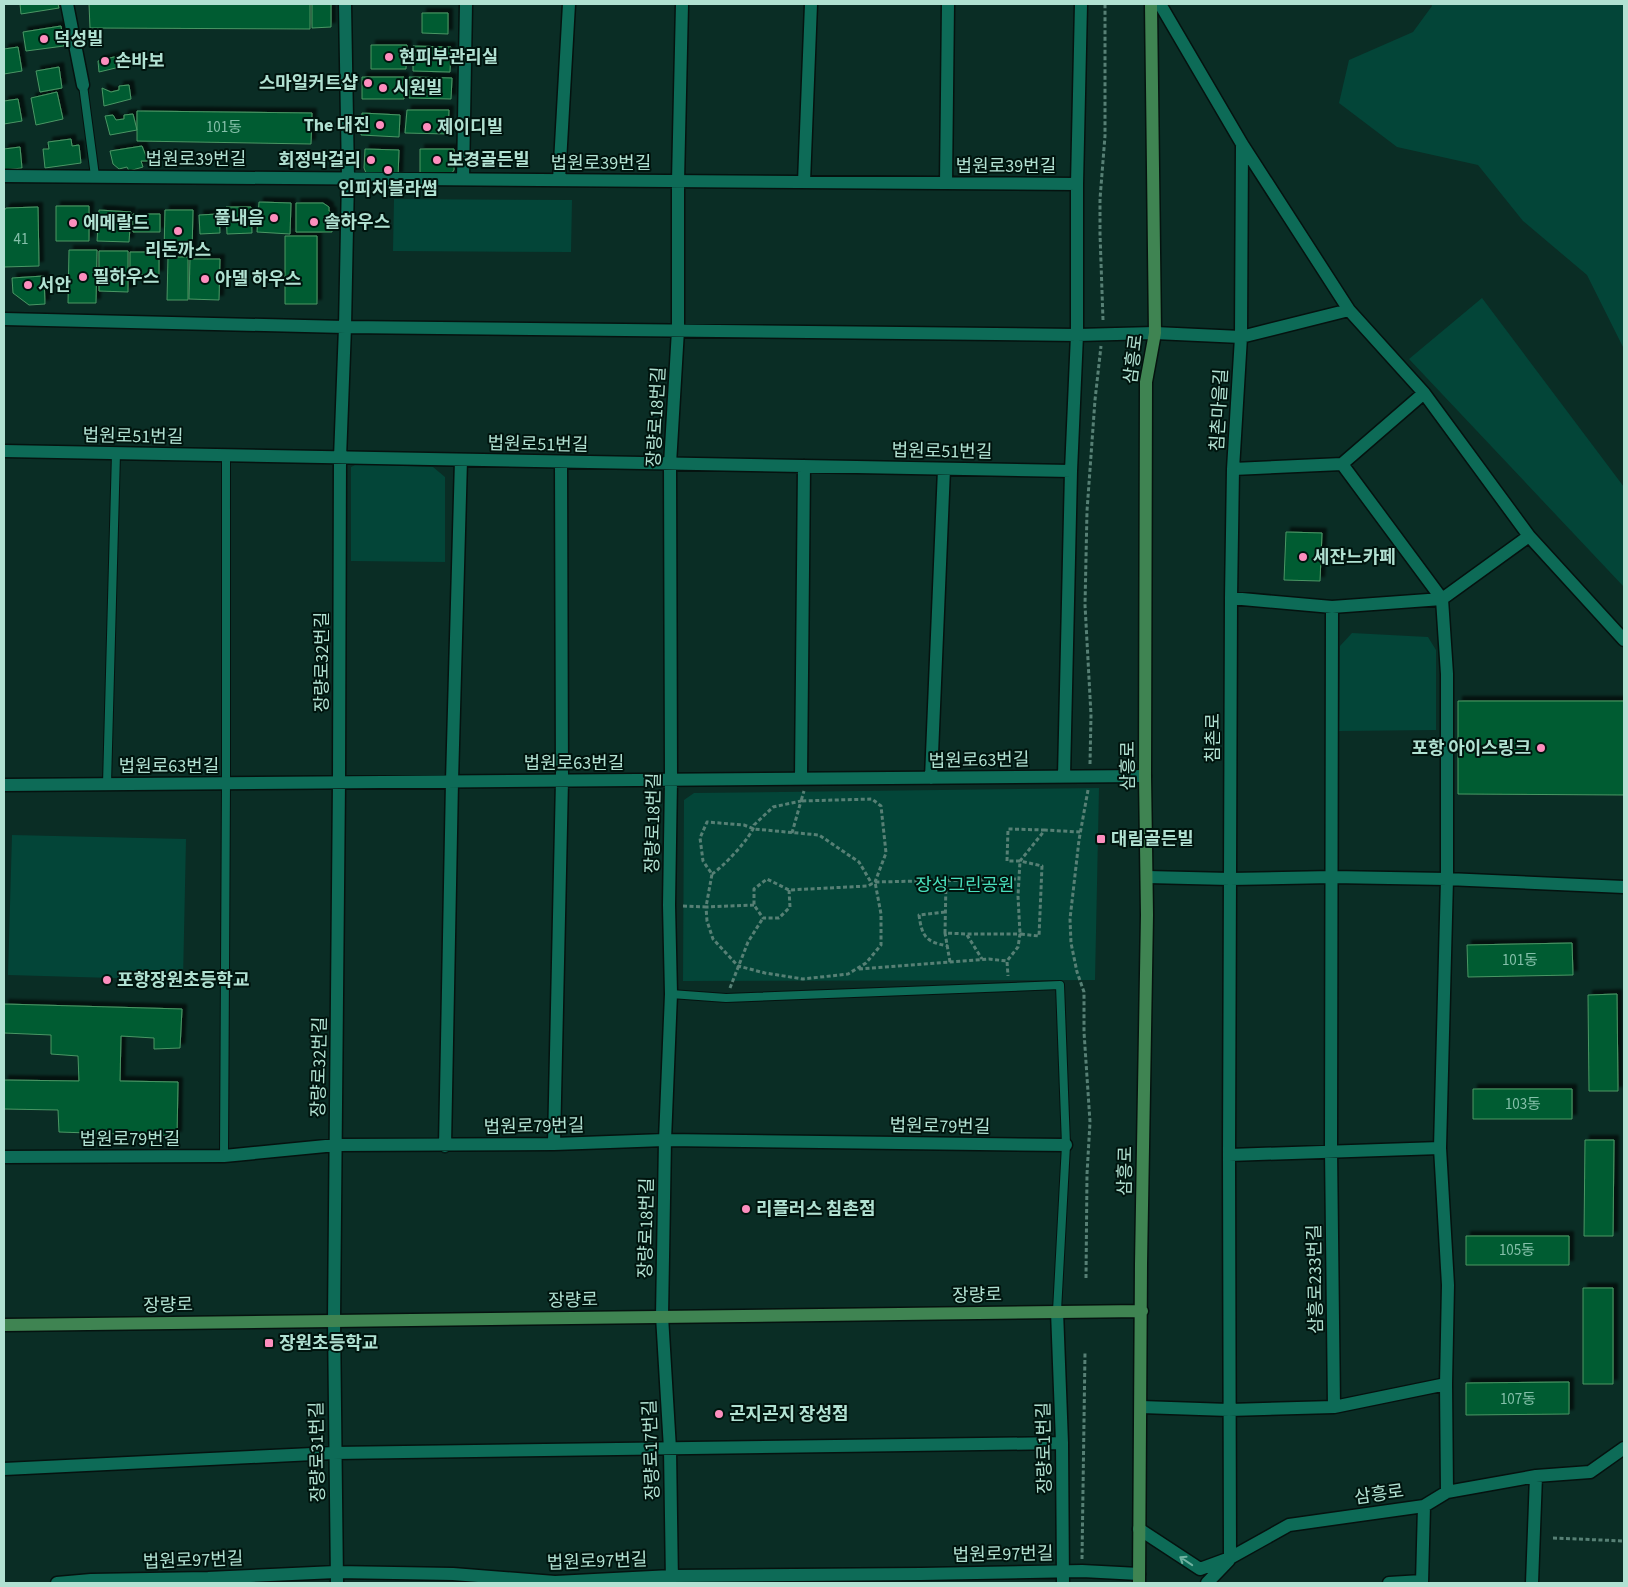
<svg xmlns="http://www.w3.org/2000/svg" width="1628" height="1587" viewBox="0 0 1628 1587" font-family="'Source Sans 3','Noto Sans KR',sans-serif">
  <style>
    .green { fill: #034538 }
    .building { fill: #005c30; stroke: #4a9765; filter: url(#shadow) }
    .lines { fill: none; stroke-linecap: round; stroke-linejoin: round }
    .lane-casing { stroke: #05120f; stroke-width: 10 }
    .street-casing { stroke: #05120f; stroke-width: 15 }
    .secondary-casing { stroke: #05120f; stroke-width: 15 }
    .path { stroke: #578075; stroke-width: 3; stroke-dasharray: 4 2.5; stroke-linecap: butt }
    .lane { stroke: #0d6b57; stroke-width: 8 }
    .street { stroke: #0d6b57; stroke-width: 12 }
    .secondary { stroke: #3f8452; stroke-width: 12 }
    .oneway { stroke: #6fb2a1 }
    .poi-dot { fill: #fd8ebe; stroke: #00140e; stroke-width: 2 }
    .labels { text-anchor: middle; stroke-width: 4; stroke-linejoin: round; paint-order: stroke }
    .number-label { font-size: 15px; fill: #85c0aa }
    .poi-label { font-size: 18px; font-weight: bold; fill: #b1e1d2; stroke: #00140e; text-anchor: start }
    .street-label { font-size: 18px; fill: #b1e1d2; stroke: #00140e }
    .park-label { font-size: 18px; fill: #49dfbc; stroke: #00140e }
  </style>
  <defs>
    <filter id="shadow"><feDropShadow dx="4.5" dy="-4.5" stdDeviation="1" flood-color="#0009"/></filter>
  </defs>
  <rect width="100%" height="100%" fill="#0a2d25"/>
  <!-- green -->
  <path class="green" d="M1431 4H1624V349L1587 275 1523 221 1478 165 1397 147 1339 103 1349 60 1413 32 1432 6Z
    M394 199 572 200 571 252 393 251Z
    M1482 298 1624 487V587L1409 359Z
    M357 464 433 467 445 477V562L351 561V467Z
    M1352 633 1428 637 1436 650V730L1339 731 1340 646Z
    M1099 788 1095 980 683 981 684 800 694 793Z
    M12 835 186 839 183 980 8 975Z"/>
  <!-- building -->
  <path class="building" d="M20 4H58L59 8 21 14Z
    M89 4H310V29L90 28Z
    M312 4H331V27L312 28Z
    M422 13H448V34L422 33Z
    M61 26 64 46 26 51 23 32Z
    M371 45H407L406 69H371Z
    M413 46 451 47 450 72 413 71Z
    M18 47 22 71 4 74V49Z
    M126 54 128 65 99 72 98 61Z
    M59 67 62 88 40 92 36 71Z
    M362 77H404V99H362Z
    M409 77 452 78 451 99 409 98Z
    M129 85 131 99 104 106 102 88 111 92 119 90V86Z
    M57 92 63 119 36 125 31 98Z
    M18 99 22 121 4 124V101Z
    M407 110H449L448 134 405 133Z
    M137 111 312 113 311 144 137 141Z
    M362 113 400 115 399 137 361 135Z
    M133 114 137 130 110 135 105 116 113 115 116 120 124 119V115Z
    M71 139 72 146 79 145 81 163 45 168 43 149H49L48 142Z
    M142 146 148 161H141L143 167 129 171 127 167 119 169 113 164 110 151Z
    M20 147 22 168 4 170V149Z
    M365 149 399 150 398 177 366 173 364 168Z
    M420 149H454V170L449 177H420Z
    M259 202 291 203 290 234 257 232Z
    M296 203H323L329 207V211L332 212V232H296Z
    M56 206H89V241H56Z
    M38 207 39 266 4 267V211L6 208Z
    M226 207H251L252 233 227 234Z
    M99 210 131 212 129 242 97 241Z
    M165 210H193L192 252H164Z
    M133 214H160V232H133Z
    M219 214 220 233 200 234 199 215Z
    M285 236H317V304H285Z
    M69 250H97L96 303H68Z
    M99 251H128V292L99 291Z
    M130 252H159V275H130Z
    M168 257H188V300H167Z
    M190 259H220L219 300 189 299Z
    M44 276 45 304 29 305 13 293 12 278Z
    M1286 532 1322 533 1320 581 1284 580Z
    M1458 701H1624V795L1458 794Z
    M1572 943 1573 975 1468 977 1467 945Z
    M1617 994 1618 1091H1589L1588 995Z
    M4 1004 182 1009 180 1048 154 1049V1038L121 1036 120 1081 178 1082 177 1136 59 1132 58 1110 4 1109V1080L79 1081 78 1056 51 1054V1035L4 1033Z
    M1473 1089H1572V1119H1473Z
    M1585 1140H1614L1613 1236H1584Z
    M1466 1236H1569V1265H1466Z
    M1583 1288H1613V1384H1583Z
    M1569 1382V1414L1466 1415V1383Z"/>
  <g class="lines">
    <defs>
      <path id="lane" d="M83 85 95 176
        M107 784 116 453
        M671 994 726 998 1060 985 1066 1145 1057 1311
        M224 1156 226 783V456"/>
      <path id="street" d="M67 4 83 85
        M1160 4 1242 144 1349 310 1424 393 1529 536 1624 640
        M4 176 1077 184
        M463 179 466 4
        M559 180 569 4
        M804 182 811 4
        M946 183 948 4
        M4 319 345 327 1077 335 1155 333 1241 337 1349 310
        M4 451 1071 471
        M1342 464 1442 599
        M1233 469 1342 464 1424 393
        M1231 598 1332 607 1442 599 1529 536
        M1442 599 1447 674V879L1440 1148 1448 1285 1446 1384 1447 1492
        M1332 607 1331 1150 1334 1407
        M1064 776 1071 471 1077 335V184L1081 4
        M801 778 804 466
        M931 778 944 469
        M4 785 1145 776
        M1147 877 1230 879 1332 877 1447 879 1624 887
        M554 1144 562 780 561 462
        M445 1146 452 781 461 460
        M1229 1155 1440 1148
        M4 1157 224 1156 336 1145 554 1144 665 1140 1066 1145
        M1057 1311 1062 1443 1063 1583
        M1141 1407 1229 1410 1334 1407 1446 1384
        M4 1469 334 1453 1062 1443
        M1139 1529 1200 1569 1230 1558 1289 1525 1424 1506 1447 1492 1536 1476 1590 1472 1624 1448
        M1230 1558 1229 1155 1231 598 1233 469 1241 337 1242 144
        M57 1583 91 1580 208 1578 336 1572 453 1574 555 1582 672 1576 921 1574 1082 1571 1139 1574
        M337 1583 334 1320 339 782 340 458 345 327 348 178 345 4
        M672 1583 670 1449 662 1316 665 1140 671 994 669 905 671 780 670 464 678 330V181L682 4
        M1207 1583 1229 1560
        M1389 1583 1422 1581
        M1422 1583 1424 1506
        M1532 1583 1536 1476"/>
      <path id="secondary" d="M4 1325 1142 1311
        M1139 1583 1141 1264 1147 915 1145 776 1146 382 1155 333 1151 4"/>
    </defs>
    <!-- lane casing -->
    <use href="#lane" class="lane-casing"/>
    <!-- street casing -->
    <use href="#street" class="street-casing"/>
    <!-- secondary casing -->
    <use href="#secondary" class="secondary-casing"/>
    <!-- path -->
    <path class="path" d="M1103 320 1100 234V199L1105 136V4
      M1090 764 1091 715 1085 605 1087 511 1095 400 1101 346
      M1045 830 1008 829 1007 861H1020L1018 896 1020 934 1039 936 1042 866 1020 861 1045 830 1080 832
      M712 874C721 869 753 836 754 825L773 807 801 801 792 833
      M789 890 790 907 779 918H763L754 905V889L767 879 789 890 868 886 875 882 886 853 881 806 872 799 801 801 804 791
      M754 905 706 907 707 921 713 939 738 966 765 973 803 979 848 974 866 963 881 945V914L875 882 1019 879
      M683 906 706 907 712 874 703 861 700 838 707 822 744 825 754 829 819 835 859 862 872 884
      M945 912 919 915C922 937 926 942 948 946
      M945 933 946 881
      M967 935 982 959
      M950 962 945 933 967 934H1020L1018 947 1007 961
      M859 969 989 959 1007 961 1008 976
      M730 988 748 942 763 918
      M1086 1278 1087 1174 1090 1122 1084 1032V992L1077 972 1071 943 1070 919 1079 840 1088 790
      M1553 1538 1624 1541
      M1082 1559 1085 1352"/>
    <!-- lane -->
    <use href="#lane" class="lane"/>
    <!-- street -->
    <use href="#street" class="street"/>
    <!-- secondary -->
    <use href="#secondary" class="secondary"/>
  </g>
  <!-- one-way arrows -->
  <defs><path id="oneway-shaft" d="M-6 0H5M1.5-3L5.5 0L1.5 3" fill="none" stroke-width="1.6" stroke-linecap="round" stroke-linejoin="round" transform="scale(1.25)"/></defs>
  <use class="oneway" href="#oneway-shaft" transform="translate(1186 1561) rotate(-146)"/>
  <!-- markers -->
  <g class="poi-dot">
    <circle cx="44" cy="39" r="5"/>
    <circle cx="389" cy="57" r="5"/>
    <circle cx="105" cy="61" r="5"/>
    <circle cx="368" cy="83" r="5"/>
    <circle cx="383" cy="88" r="5"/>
    <circle cx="380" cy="125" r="5"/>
    <circle cx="427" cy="127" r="5"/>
    <circle cx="371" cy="160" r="5"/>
    <circle cx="437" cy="160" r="5"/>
    <circle cx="388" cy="170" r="5"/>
    <circle cx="274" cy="218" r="5"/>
    <circle cx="314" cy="222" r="5"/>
    <circle cx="73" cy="223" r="5"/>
    <circle cx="178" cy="231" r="5"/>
    <circle cx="83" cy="277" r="5"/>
    <circle cx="205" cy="279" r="5"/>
    <circle cx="28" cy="285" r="5"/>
    <circle cx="1303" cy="557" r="5"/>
    <circle cx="1541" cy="748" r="5"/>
    <rect x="1096" y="834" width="10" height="10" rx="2.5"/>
    <circle cx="107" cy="980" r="5"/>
    <circle cx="746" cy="1209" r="5"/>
    <rect x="264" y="1338" width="10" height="10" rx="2.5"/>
    <circle cx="719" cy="1414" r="5"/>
  </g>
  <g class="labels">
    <!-- number labels -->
    <g class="number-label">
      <text x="224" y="132">101동</text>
      <text x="21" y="244">41</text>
      <text x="1520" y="965">101동</text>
      <text x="1523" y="1109">103동</text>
      <text x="1517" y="1255">105동</text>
      <text x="1518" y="1404">107동</text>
    </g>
    <!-- poi labels -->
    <g class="poi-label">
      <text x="54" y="45">덕성빌</text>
      <text x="399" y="63">현피부관리실</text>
      <text x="115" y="67">손바보</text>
      <text x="358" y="89" text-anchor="end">스마일커트샵</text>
      <text x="393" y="94">시원빌</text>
      <text x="370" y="131" text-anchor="end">The 대진</text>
      <text x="437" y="133">제이디빌</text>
      <text x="361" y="166" text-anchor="end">회정막걸리</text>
      <text x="447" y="166">보경골든빌</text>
      <text x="388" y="195" text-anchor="middle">인피치블라썸</text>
      <text x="264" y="224" text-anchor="end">풀내음</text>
      <text x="324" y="228">솔하우스</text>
      <text x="83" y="229">에메랄드</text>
      <text x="178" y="256" text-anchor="middle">리돈까스</text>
      <text x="93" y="283">필하우스</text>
      <text x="215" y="285">아델 하우스</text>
      <text x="38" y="291">서안</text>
      <text x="1313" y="563">세잔느카페</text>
      <text x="1531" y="754" text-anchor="end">포항 아이스링크</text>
      <text x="1111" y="845">대림골든빌</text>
      <text x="117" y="986">포항장원초등학교</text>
      <text x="756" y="1215">리플러스 침촌점</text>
      <text x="279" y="1349">장원초등학교</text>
      <text x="729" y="1420">곤지곤지 장성점</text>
    </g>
    <!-- street labels -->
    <g class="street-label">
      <text x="196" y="165">법원로39번길</text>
      <text x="601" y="169">법원로39번길</text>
      <text x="1006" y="172">법원로39번길</text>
      <text transform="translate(1133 359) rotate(-83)" y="6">삼흥로</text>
      <text transform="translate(1219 410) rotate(-87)" y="6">침촌마을길</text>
      <text transform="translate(656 417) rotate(-87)" y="6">장량로18번길</text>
      <text transform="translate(133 436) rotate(1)" y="6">법원로51번길</text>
      <text transform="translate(538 444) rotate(1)" y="6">법원로51번길</text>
      <text transform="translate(942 451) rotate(1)" y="6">법원로51번길</text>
      <text transform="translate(322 662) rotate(-90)" y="6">장량로32번길</text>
      <text transform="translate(1213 738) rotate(-90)" y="6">침촌로</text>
      <text transform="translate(979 760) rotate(-1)" y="6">법원로63번길</text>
      <text x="574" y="769">법원로63번길</text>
      <text x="169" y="772">법원로63번길</text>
      <text transform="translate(1128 766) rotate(-90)" y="6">삼흥로</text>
      <text transform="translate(653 823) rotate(-89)" y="6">장량로18번길</text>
      <text transform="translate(319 1067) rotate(-89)" y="6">장량로32번길</text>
      <text transform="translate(534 1126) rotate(-1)" y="6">법원로79번길</text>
      <text transform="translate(940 1126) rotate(1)" y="6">법원로79번길</text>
      <text x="130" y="1145">법원로79번길</text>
      <text transform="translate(1125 1171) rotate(-89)" y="6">삼흥로</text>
      <text transform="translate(646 1228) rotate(-89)" y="6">장량로18번길</text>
      <text transform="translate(1315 1279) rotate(-91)" y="6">삼흥로233번길</text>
      <text transform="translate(977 1295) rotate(-1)" y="6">장량로</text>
      <text transform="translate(573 1300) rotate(-1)" y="6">장량로</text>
      <text transform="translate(168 1305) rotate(-1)" y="6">장량로</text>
      <text transform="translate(1044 1448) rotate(-91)" y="6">장량로1번길</text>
      <text transform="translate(651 1450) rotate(-92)" y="6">장량로17번길</text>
      <text transform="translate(317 1452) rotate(-91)" y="6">장량로31번길</text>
      <text transform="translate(1379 1494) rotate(-8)" y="6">삼흥로</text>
      <text transform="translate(1003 1554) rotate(-1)" y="6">법원로97번길</text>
      <text transform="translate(193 1560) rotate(-2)" y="6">법원로97번길</text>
      <text transform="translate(597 1561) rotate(-2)" y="6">법원로97번길</text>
    </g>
    <!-- park labels -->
    <g class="park-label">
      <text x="965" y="891">장성그린공원</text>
    </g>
  </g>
  <!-- border -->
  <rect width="1628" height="1587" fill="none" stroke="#b1e1d2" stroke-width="10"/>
</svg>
